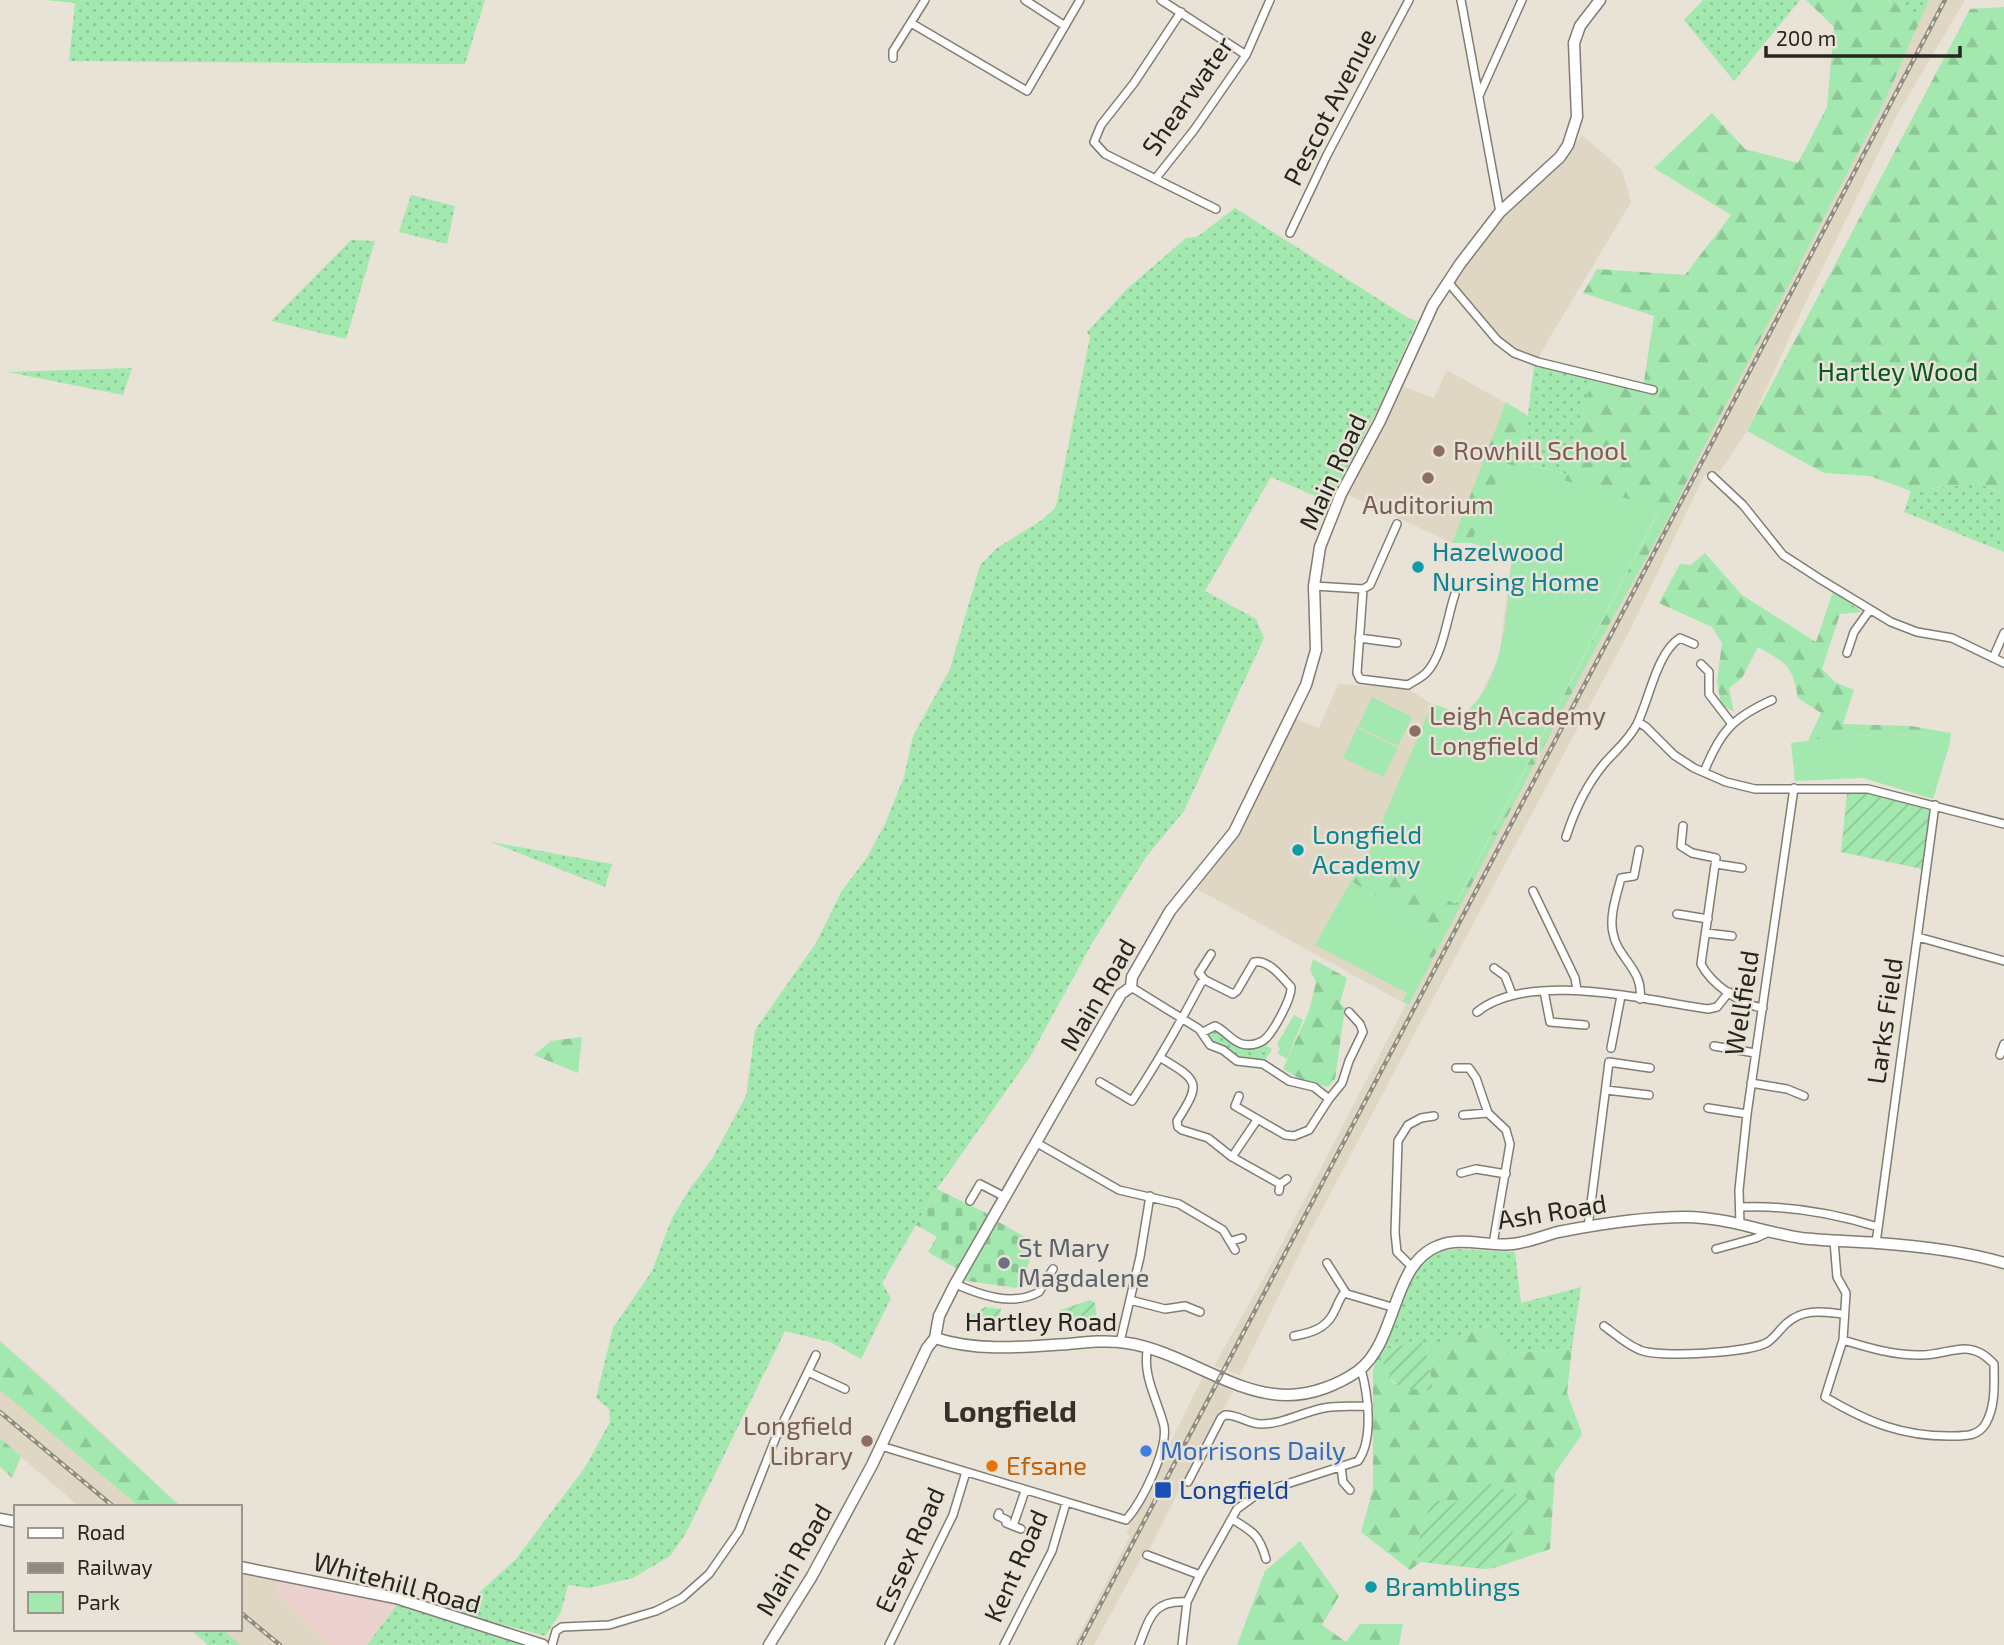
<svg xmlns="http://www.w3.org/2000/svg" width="2004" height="1645" viewBox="0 0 2004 1645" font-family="'Exo 2',sans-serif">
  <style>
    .industrial { fill: #ecd2ce }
    .built { fill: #dfd7c4 }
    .grass { fill: url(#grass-dots) }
    .forest { fill: url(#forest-firs) }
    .cemetery { fill: url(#cemetery-stones) }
    .park { fill: #a3e8ae }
    .garden { fill: url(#garden-furrows) }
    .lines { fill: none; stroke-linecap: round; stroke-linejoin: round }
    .street-casing { stroke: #827d72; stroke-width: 10 }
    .secondary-casing { stroke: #827d72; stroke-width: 13 }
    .street { stroke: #fff; stroke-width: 7 }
    .secondary { stroke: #fff; stroke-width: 10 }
    .rail-casing { stroke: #8e8b81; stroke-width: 4.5 }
    .rail { stroke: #e8e3d6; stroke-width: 2; stroke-dasharray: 5; stroke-linecap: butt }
    .education-dot { fill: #8d6e63; stroke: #e8e3d6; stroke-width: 2.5 }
    .culture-dot { fill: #0f9aa8; stroke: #e8e3d6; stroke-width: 2.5 }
    .worship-dot { fill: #6b7280; stroke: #e8e3d6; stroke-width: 2.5 }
    .shop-dot { fill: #3f7fe0; stroke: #e8e3d6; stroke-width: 2.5 }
    .food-dot { fill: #e8710a; stroke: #e8e3d6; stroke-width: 2.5 }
    .transit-dot { fill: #1a4fb4; stroke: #e8e3d6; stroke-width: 2.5 }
    .labels { text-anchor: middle; stroke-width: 5; stroke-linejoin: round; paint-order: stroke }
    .street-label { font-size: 26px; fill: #272520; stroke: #e8e3d6 }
    .park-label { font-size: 26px; fill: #055723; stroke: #e8e3d6 }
    .education-label { font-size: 26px; fill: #785e54; stroke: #e8e3d6; text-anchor: start }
    .culture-label { font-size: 26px; fill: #0d838f; stroke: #e8e3d6; text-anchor: start }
    .worship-label { font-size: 26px; fill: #5b616d; stroke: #e8e3d6; text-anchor: start }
    .shop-label { font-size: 26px; fill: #366cbe; stroke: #e8e3d6; text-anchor: start }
    .food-label { font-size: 26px; fill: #c56008; stroke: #e8e3d6; text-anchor: start }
    .transit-label { font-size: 26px; fill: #164399; stroke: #e8e3d6; text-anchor: start }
    .quarter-label { font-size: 30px; font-weight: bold; fill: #363228; stroke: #e8e3d6 }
  </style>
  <defs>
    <pattern id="grass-dots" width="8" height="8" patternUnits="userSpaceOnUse" patternTransform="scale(1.75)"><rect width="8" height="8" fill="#a3e8ae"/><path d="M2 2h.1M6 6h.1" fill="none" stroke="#8cc795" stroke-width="1.8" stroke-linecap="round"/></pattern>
    <pattern id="forest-firs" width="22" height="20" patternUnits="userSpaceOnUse" patternTransform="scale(1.75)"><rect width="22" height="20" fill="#a3e8ae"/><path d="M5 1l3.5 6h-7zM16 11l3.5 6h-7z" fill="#8cc795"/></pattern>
    <pattern id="cemetery-stones" width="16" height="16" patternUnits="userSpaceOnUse" patternTransform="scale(1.75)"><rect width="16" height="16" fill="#a3e8ae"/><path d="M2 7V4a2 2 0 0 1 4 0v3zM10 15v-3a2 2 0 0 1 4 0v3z" fill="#8cc795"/></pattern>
    <pattern id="garden-furrows" width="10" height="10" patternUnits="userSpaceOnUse" patternTransform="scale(1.75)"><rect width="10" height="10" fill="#a3e8ae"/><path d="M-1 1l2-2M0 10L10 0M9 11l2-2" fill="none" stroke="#8cc795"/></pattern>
  </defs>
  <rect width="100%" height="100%" fill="#e8e3d6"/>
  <!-- industrial -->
  <path class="industrial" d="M277 1580 399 1602 367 1645H329L277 1596Z"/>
  <!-- built -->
  <path class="built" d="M1929 0H1965L1897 115 1802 310 1747 431 1721 470 1704 476 1630 630 1410 1042 1308 1236 1240 1375 1214 1366 1267 1272 1736 367 1782 297 1885 101Z
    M1582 135 1622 170 1631 202 1537 359 1511 350 1491 332 1453 285 1504 213 1545 180Z
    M1447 370 1520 411 1504 463 1660 508 1402 1002 1197 889 1243 825 1294 718 1319 728 1338 684 1406 688 1432 704 1463 714 1476 704 1499 657 1512 555 1471 543H1452L1346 494 1402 386 1434 398Z
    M0 1341 52 1386 181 1507H80L21 1457 12 1478 0 1466Z
    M1204 1374 1233 1391 1184 1480 1146 1556 1143 1555 1140 1560 1094 1645H1074L1130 1536 1126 1534Z
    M240 1573 277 1580 278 1596 329 1645H208L190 1629H240Z"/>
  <!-- grass -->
  <path class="grass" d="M45 0H485L465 64 69 61 75 3Z
    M1703 0H1800L1734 81 1684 20Z
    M1887 0H1929L1922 16Z
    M411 195 455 206 447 244 399 232Z
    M1235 208 1410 319 1417 321 1382 401 1329 502 1271 477 1205 591 1256 619 1264 638 1184 811 1146 857 1091 945 1030 1057 937 1189 882 1283 891 1298 861 1359 830 1342 785 1331 686 1533 670 1556 633 1578 589 1588 568 1585 561 1612 545 1636 457 1613 516 1559 586 1466 610 1422 609 1409 596 1398 613 1328 652 1271 672 1218 691 1187 712 1159 746 1096 755 1030 816 943 841 892 866 859 885 824 904 777 913 736 950 669 980 565 997 548 1042 520 1055 508 1057 502 1090 337 1087 332 1127 289 1186 238 1197 237Z
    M351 240 375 241 346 339 271 321Z
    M1534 366 1592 379 1567 474 1522 463Z
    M132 368 123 395 8 372Z
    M1977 483 2004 493V552L1904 512 1911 491Z
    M491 842 612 864 605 887Z
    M1216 1028 1232 1041 1263 1044 1272 1049 1264 1062 1255 1059H1239L1210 1043 1207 1032Z
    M1456 1249 1515 1252 1521 1303 1581 1287 1572 1348 1507 1354 1491 1324 1426 1349 1418 1340 1381 1351C1390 1330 1409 1274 1425 1261 1434 1253 1444 1251 1456 1249Z
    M399 1602 525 1645H367Z
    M190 1629H222L240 1645H208Z"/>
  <!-- forest -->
  <path class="forest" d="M1806 0H1887L1922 16 1885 101 1701 452 1668 519 1588 662 1409 1004 1402 1002 1440 936 1351 881 1367 857 1456 903 1660 509 1504 463 1471 543H1452L1506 402 1528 416 1522 463 1566 474 1592 379 1643 388 1654 316 1583 293 1597 269 1685 275 1731 215 1654 168 1712 113 1745 149 1798 163 1827 107 1834 27Z
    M2004 7V493L1977 483 1911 491 1870 476 1824 473 1747 431 1970 9Z
    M1705 553 1742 595 1816 642 1833 591 1862 612 1840 614 1822 669 1835 682 1854 690 1843 724 1911 726 1951 733 1950 743 1919 734 1845 736 1808 741 1821 713 1798 698C1792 664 1786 663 1758 647L1742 678 1729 688 1734 712 1721 704 1717 681 1722 643 1712 627 1659 603 1680 564 1691 565Z
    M1313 959 1347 978 1340 1003 1345 1008 1335 1079 1328 1087 1300 1079 1283 1069 1309 1011 1316 982 1310 970Z
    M582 1037 578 1073 534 1055 551 1041Z
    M1492 1324 1507 1354 1572 1348 1567 1393 1582 1434 1555 1473 1550 1549 1494 1568 1530 1499 1450 1506 1432 1499 1415 1553 1421 1562 1410 1570 1361 1532 1373 1489V1370L1379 1354 1394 1384 1433 1389 1426 1349Z
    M0 1341 181 1507H140L0 1390Z
    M0 1438 21 1456 12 1478 0 1466Z
    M1300 1541 1339 1596 1322 1625 1346 1642 1360 1624H1403L1399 1645H1237L1265 1571Z"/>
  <!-- cemetery -->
  <path class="cemetery" d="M937 1189 988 1214 957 1269 928 1252 937 1237 916 1225Z
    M995 1220 1036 1243 1021 1284 1016 1288 960 1280Z"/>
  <!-- park -->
  <path class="park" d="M1504 463 1660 508 1455 904 1367 857 1432 704 1463 714C1507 682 1507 605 1512 555L1471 543Z
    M1372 697 1412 717 1398 746 1358 727Z
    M1357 728 1398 748 1383 777 1343 758Z
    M1919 734 1950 743 1933 799 1863 778 1795 781 1791 743 1842 736Z
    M1351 881 1440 936 1409 994 1315 945Z
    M1294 1015 1303 1020 1287 1059 1277 1053 1280 1049 1277 1044Z"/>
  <!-- garden -->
  <path class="garden" d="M1847 793 1868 794 1928 808 1930 813 1922 869 1841 852Z
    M1090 1300 1095 1303 1098 1329 1095 1330 1094 1318 1081 1320 1074 1318 1072 1314 1073 1320 1058 1321 1057 1311Z
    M985 1307 1001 1309 998 1325 991 1323V1320L984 1319 983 1323 979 1320V1323L970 1322 971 1316Z
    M1419 1340 1426 1349 1433 1390C1394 1390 1396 1389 1379 1354L1381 1351Z
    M1485 1482 1530 1499 1494 1568 1484 1569 1421 1562 1415 1553 1432 1498 1450 1506Z"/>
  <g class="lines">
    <defs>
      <path id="street" d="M1025 0 1065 26
        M1161 0 1246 55
        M1461 0 1500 212
        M1181 12 1134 83 1101 125 1094 142 1105 154 1216 209
        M911 23 1027 91 1080 0
        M893 58V51L925 0
        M1479 96 1522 0
        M1156 178 1194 130 1246 55 1270 0
        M1290 233 1327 155 1409 0
        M1448 282 1497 340 1514 353 1538 362 1653 390
        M1712 476 1743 505 1783 555 1820 579 1891 622 1917 632 1952 638 2004 663
        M1314 586 1363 589 1370 585 1397 524
        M1363 589 1357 673 1360 679 1408 685C1414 681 1421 678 1426 673 1443 656 1447 617 1455 594
        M1359 638 1397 643
        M1847 653 1854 632 1869 611
        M1993 658 2004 633
        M1701 664 1709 672V694L1732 724
        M1638 722 1646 727 1674 755 1694 768 1726 782 1755 789H1868L2004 824
        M1704 772C1720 732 1732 718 1772 700
        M1683 826 1681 846 1692 853 1716 858 1701 964C1711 984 1741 1005 1763 1008
        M1566 837C1574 812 1586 786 1603 765 1615 751 1629 740 1637 724 1649 700 1657 652 1680 638L1694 644
        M1639 850 1634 876 1621 878C1617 894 1609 916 1613 933 1617 958 1644 969 1640 999
        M1716 864 1742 868
        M1533 891 1575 978 1577 990
        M1677 914 1708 919
        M1706 933 1732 936
        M1918 937 2004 961
        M1494 968 1505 976 1512 994
        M1205 980 1199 973 1211 954
        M1131 987 1199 1029 1210 1045 1223 1050 1237 1061 1263 1064 1289 1081 1314 1087 1329 1099
        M1544 991 1550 1022 1585 1025
        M1477 1012C1529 970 1645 1000 1708 1009L1717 1007 1729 992
        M1714 1046 1755 1053
        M1611 1048 1621 996
        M2000 1055 2004 1044
        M1161 1058C1200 1081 1201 1083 1177 1121L1178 1127 1182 1130 1208 1138 1232 1157 1280 1184
        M1456 1068H1469L1476 1078 1488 1113
        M1100 1082 1132 1101C1158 1062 1180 1023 1201 983L1205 980 1233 994 1237 991 1254 962C1269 959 1282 978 1291 987 1292 998 1273 1033 1264 1040 1258 1044 1250 1046 1242 1044 1231 1041 1225 1030 1215 1026L1203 1032
        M1751 1083 1787 1089 1804 1096
        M1606 1090 1649 1095
        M1239 1096 1235 1106 1285 1135 1294 1136 1309 1130 1329 1099 1342 1083 1349 1061 1363 1032 1360 1024 1349 1012
        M1708 1108 1747 1114
        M1463 1115 1488 1113 1506 1130 1510 1144 1493 1244
        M1037 1143 1119 1190 1179 1204 1223 1230 1235 1250
        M1232 1157 1257 1120
        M1461 1173 1476 1169 1506 1174
        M1279 1191 1280 1184 1287 1179
        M970 1201 980 1184 1005 1197
        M1740 1207C1787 1205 1833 1213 1878 1227
        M1740 1225 1739 1190 1747 1114 1794 788
        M1588 1227 1609 1062 1650 1068
        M1232 1241 1242 1238
        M1834 1241 1837 1277 1846 1293 1843 1340 1825 1397C1867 1422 1903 1437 1953 1436 1966 1436 1979 1436 1986 1423 1996 1405 1994 1383 1994 1364 1986 1356 1979 1350 1966 1349 1956 1348 1936 1355 1923 1355 1896 1356 1869 1348 1843 1340
        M1876 1243 1935 805
        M1716 1249 1756 1238 1769 1232
        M1327 1263 1346 1293
        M1412 1267 1397 1252 1395 1233 1398 1141 1408 1125 1421 1118 1434 1116
        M955 1284C981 1295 1012 1307 1039 1292L1053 1269
        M1130 1300 1165 1309 1185 1306 1200 1312
        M1604 1326C1615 1334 1627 1345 1640 1350 1659 1358 1751 1353 1768 1342 1775 1337 1781 1328 1787 1323 1804 1308 1823 1312 1843 1314
        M1294 1336C1310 1333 1325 1329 1333 1314 1337 1307 1339 1299 1344 1293L1395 1308
        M1120 1342 1140 1257 1150 1196
        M808 1372 845 1389
        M881 1446 1126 1520C1142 1502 1168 1450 1164 1426 1158 1401 1141 1374 1148 1347
        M1341 1467 1343 1482 1350 1490
        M1188 1482 1221 1418 1225 1415C1237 1414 1248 1424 1261 1424 1283 1424 1303 1412 1324 1408 1338 1405 1354 1407 1368 1406
        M999 1513 998 1516 1007 1520 1006 1523 1021 1529
        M1232 1519C1253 1532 1259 1534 1266 1559
        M1013 1526 1025 1491
        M1147 1555 1200 1575
        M552 1645 556 1631 562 1627 609 1625 656 1611 682 1598 709 1574 739 1531 776 1437 816 1355
        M889 1645 953 1515 966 1472
        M1004 1645 1052 1551 1066 1503
        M1139 1645C1150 1617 1153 1600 1187 1602
        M1182 1645 1187 1602 1200 1575 1237 1509 1259 1493 1358 1461C1374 1439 1368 1394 1361 1369"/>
      <path id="secondary" d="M935 1338C978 1352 1024 1347 1068 1344 1088 1342 1107 1340 1127 1343 1182 1351 1233 1395 1287 1395 1312 1395 1338 1385 1358 1371 1398 1341 1391 1264 1438 1246 1461 1236 1489 1247 1513 1244 1529 1242 1543 1236 1558 1232 1599 1224 1645 1217 1686 1217 1725 1217 1763 1232 1801 1238 1826 1241 1852 1241 1877 1243 1920 1246 1963 1251 2004 1263
        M0 1519 16 1522
        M240 1567 396 1598 543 1645
        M769 1645 812 1576 872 1465 927 1348 935 1338 939 1316 955 1284 1121 994 1131 987 1132 977 1170 911 1234 832 1306 685 1316 650 1314 586 1320 547 1341 494 1380 421 1433 305 1460 264 1500 212 1560 157 1568 145 1577 117 1574 43 1580 26 1600 0"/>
    </defs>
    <!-- street casing -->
    <use href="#street" class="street-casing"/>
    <!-- secondary casing -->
    <use href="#secondary" class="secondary-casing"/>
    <!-- street -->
    <use href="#street" class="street"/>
    <!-- secondary -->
    <use href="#secondary" class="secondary"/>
    <defs>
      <path id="rail" d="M0 1412 114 1507
        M240 1612 280 1645
        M1079 1645 1945 0"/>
    </defs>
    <!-- rail casing -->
    <use href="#rail" class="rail-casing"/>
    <!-- rail -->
    <use href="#rail" class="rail"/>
  </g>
  <!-- markers -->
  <g class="education-dot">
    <circle cx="1439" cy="451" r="7"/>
    <circle cx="1428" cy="478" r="7"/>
    <circle cx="1415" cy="731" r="7"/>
    <circle cx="867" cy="1441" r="7"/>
  </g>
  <g class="culture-dot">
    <circle cx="1418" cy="567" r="7"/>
    <circle cx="1298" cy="850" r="7"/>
    <circle cx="1371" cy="1587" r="7"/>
  </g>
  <circle class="worship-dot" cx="1004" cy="1263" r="7"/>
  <circle class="shop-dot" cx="1146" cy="1451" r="7"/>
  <circle class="food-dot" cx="992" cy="1466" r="7"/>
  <rect class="transit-dot" x="1154" y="1481" width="18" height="18" rx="3.5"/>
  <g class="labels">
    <!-- street labels -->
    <g class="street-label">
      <text transform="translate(1188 96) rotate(-55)" y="9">Shearwater</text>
      <text transform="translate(1330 107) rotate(-63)" y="9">Pescot Avenue</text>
      <text transform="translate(1333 472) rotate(-65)" y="9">Main Road</text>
      <text transform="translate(1098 995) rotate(-60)" y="9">Main Road</text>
      <text transform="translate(1742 1003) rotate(-81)" y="9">Wellfield</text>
      <text transform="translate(1885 1021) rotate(-82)" y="9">Larks Field</text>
      <text transform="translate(1552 1212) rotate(-9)" y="9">Ash Road</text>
      <text x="1041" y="1331">Hartley Road</text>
      <text transform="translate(910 1550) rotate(-66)" y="9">Essex Road</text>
      <text transform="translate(794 1560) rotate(-60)" y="9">Main Road</text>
      <text transform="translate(1016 1566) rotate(-66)" y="9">Kent Road</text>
      <text transform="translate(397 1583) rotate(15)" y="9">Whitehill Road</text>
    </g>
    <!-- park labels -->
    <g class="park-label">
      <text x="1898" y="381">Hartley Wood</text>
    </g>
    <!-- education labels -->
    <g class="education-label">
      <text x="1453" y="460">Rowhill School</text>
      <text x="1428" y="514" text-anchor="middle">Auditorium</text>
      <text x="1429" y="725">Leigh Academy<tspan x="1429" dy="30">Longfield</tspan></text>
      <text x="853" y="1435" text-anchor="end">Longfield<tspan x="853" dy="30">Library</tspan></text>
    </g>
    <!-- culture labels -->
    <g class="culture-label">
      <text x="1432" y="561">Hazelwood<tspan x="1432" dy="30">Nursing Home</tspan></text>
      <text x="1312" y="844">Longfield<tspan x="1312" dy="30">Academy</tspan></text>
      <text x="1385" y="1596">Bramblings</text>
    </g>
    <!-- worship labels -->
    <g class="worship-label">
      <text x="1018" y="1257">St Mary<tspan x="1018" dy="30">Magdalene</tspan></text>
    </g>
    <!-- shop labels -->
    <g class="shop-label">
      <text x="1160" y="1460">Morrisons Daily</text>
    </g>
    <!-- food labels -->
    <g class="food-label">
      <text x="1006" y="1475">Efsane</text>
    </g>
    <!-- transit labels -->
    <g class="transit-label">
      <text x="1179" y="1499">Longfield</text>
    </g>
    <!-- quarter labels -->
    <g class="quarter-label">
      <text x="1010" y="1422">Longfield</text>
    </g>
  </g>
  <!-- legend -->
  <rect x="14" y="1505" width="228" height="126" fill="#e8e3d6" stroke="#9b978d" stroke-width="2"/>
  <rect x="28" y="1528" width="35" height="10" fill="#ffffff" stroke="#9b978d" stroke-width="2"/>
  <text x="77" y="1540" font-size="21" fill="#272520">Road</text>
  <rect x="28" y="1563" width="35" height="10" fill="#8e8b81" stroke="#9b978d" stroke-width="2"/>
  <text x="77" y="1575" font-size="21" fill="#272520">Railway</text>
  <rect x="28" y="1592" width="35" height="21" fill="#a3e8ae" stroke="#9b978d" stroke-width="2"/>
  <text x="77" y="1610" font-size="21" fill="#272520">Park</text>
  <!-- scale -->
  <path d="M1766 46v10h194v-10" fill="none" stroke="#272520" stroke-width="3.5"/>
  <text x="1776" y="46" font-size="21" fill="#272520" stroke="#e8e3d6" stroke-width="5" paint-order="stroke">200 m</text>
</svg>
